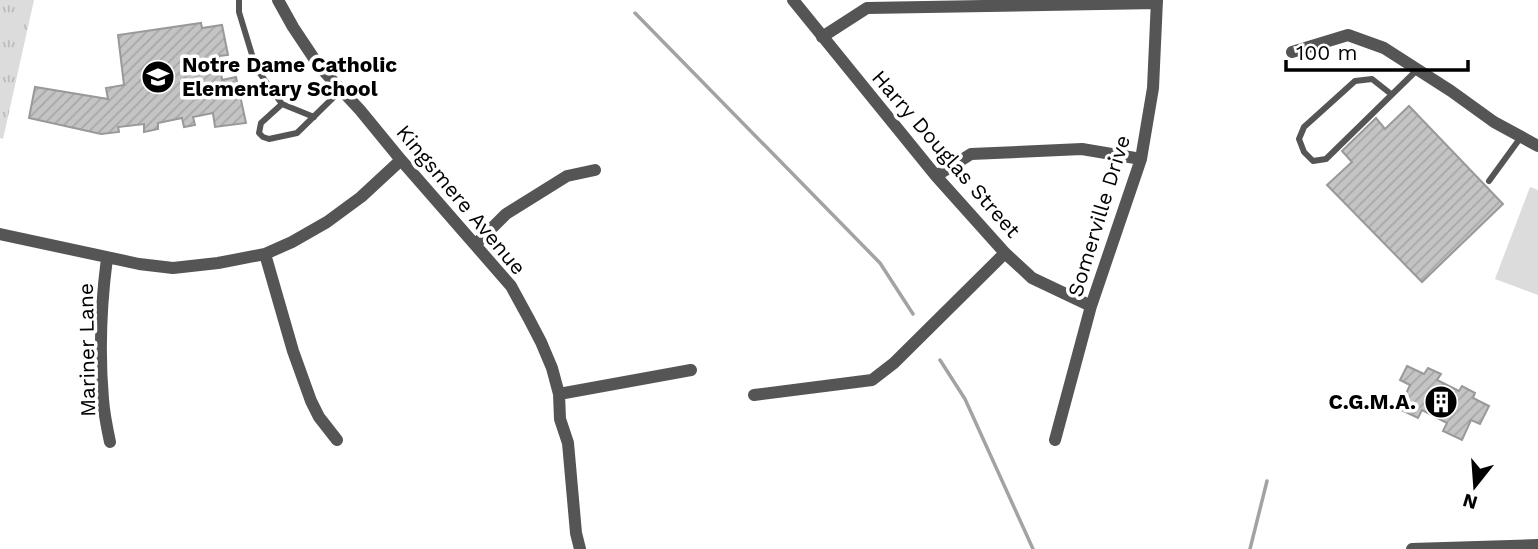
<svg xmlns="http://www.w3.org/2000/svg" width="1538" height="549" viewBox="0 0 1538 549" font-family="'Work Sans',sans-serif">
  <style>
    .park { fill: url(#park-tufts) }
    .pitch { fill: #dcdcdc }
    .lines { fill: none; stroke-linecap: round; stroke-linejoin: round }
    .stream { stroke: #a3a3a3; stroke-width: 3.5 }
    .building { fill: url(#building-hatch); stroke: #999; stroke-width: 2 }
    .lane { stroke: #555; stroke-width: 6 }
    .street { stroke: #555; stroke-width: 12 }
    .labels { text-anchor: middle; stroke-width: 7; stroke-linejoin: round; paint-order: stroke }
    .poi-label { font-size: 21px; font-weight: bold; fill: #000; stroke: #fff; text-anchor: start }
    .street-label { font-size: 21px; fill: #000; stroke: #fff }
  </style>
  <defs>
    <pattern id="park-tufts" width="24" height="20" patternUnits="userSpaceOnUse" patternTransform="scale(1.75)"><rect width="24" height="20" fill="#dcdcdc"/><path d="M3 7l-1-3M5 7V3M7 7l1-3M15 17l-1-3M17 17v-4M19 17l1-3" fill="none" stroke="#bbb"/></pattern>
    <pattern id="building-hatch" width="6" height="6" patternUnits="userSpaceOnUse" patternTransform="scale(1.75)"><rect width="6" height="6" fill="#c4c4c4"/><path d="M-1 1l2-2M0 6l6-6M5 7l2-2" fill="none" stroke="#a7a7a7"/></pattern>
  </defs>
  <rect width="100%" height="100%" fill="#fff"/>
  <!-- park -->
  <path class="park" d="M0 0H34L3 139 0 138Z"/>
  <!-- pitch -->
  <path class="pitch" d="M1530 187 1538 190V295L1495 279Z"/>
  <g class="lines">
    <!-- stream -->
    <path class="stream" d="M635 13 880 263 913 314
      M940 360 965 399 1033 549
      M1250 549 1267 481"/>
  </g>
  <!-- building -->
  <path class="building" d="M201 23 202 28 222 25 228 55 219 56 222 80 236 77 246 123 215 127 213 113 193 117 195 125 184 127 182 118 158 123V129L144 132V124L118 127 119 132 101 134 29 118 35 87 108 99 106 88 124 85 118 35Z
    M1409 106 1503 204 1422 282 1327 185 1352 162 1342 151 1376 118 1385 129Z
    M1407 366 1424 374 1428 368 1441 374 1437 380 1459 391 1462 386 1475 393 1473 398 1489 406 1480 424 1471 420 1462 440 1443 431 1447 423 1422 410 1418 418 1399 409 1410 385 1400 380Z"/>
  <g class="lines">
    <!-- lane -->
    <path class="lane" d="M239 0V12L256 68 282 104 314 117
      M1391 94 1372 79 1355 81 1304 127 1299 139 1304 152 1313 161 1326 159 1418 69
      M282 104 261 123 259 133 263 137 269 139 297 133 341 90
      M1489 181 1521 137"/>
    <!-- street -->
    <path class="street" d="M278 0 293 27 319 66 360 110 401 160 511 286 529 319 541 342 552 368 559 394 560 419 568 443 576 533 580 549
      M793 0 936 176 1005 253 1032 278 1091 306
      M822 37 867 8 1157 3
      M1292 52 1348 35 1384 48 1451 91 1494 122 1538 146
      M936 176 971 154 1082 149 1141 159
      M0 234 139 264 173 268 218 263 265 254 292 242 327 222 361 197 401 160
      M476 244 506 214 567 176 595 170
      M265 254 293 351 311 401 319 417 337 440
      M107 258C101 304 99 353 103 399 104 414 107 428 110 442
      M559 394 691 370
      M754 395 872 380 894 363 1005 253
      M1055 440 1091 306 1141 159 1153 88 1157 0
      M1412 549 1538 545"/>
  </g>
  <!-- icons -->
  <defs>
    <symbol id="school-disc" viewBox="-11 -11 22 22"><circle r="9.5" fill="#000" stroke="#fff"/><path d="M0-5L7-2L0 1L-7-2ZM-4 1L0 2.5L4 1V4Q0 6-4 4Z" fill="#fff"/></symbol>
    <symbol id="building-disc" viewBox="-11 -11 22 22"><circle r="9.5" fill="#000" stroke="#fff"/><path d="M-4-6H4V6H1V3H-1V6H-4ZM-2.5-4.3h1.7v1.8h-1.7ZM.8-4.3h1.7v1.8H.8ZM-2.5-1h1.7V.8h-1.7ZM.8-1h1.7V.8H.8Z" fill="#fff"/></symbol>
  </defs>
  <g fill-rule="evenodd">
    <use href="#school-disc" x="139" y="58" width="38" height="38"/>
    <use href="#building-disc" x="1422" y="383" width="38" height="38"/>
  </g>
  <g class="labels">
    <!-- poi labels -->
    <g class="poi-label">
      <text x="182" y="72">Notre Dame Catholic<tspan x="182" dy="24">Elementary School</tspan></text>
      <text x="1416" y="409" text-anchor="end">C.G.M.A.</text>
    </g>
    <!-- street labels -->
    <g class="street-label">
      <text transform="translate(946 154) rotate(49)" y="7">Harry Douglas Street</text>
      <text transform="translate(461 200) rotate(50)" y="7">Kingsmere Avenue</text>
      <text transform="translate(1099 216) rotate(-73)" y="7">Somerville Drive</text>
      <text transform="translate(87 350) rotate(-91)" y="7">Mariner Lane</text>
    </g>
  </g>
  <!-- north arrow -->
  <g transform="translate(1475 486) rotate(197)" stroke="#ffffff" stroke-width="5" paint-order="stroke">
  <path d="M0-5L12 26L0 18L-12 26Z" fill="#000000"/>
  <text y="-10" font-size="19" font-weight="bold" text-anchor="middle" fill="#000000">N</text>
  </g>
  <!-- scale -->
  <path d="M1286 60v10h182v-10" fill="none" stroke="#000000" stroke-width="3.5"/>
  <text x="1296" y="60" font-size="21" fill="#000000" stroke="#ffffff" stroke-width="5" paint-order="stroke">100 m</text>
</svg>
